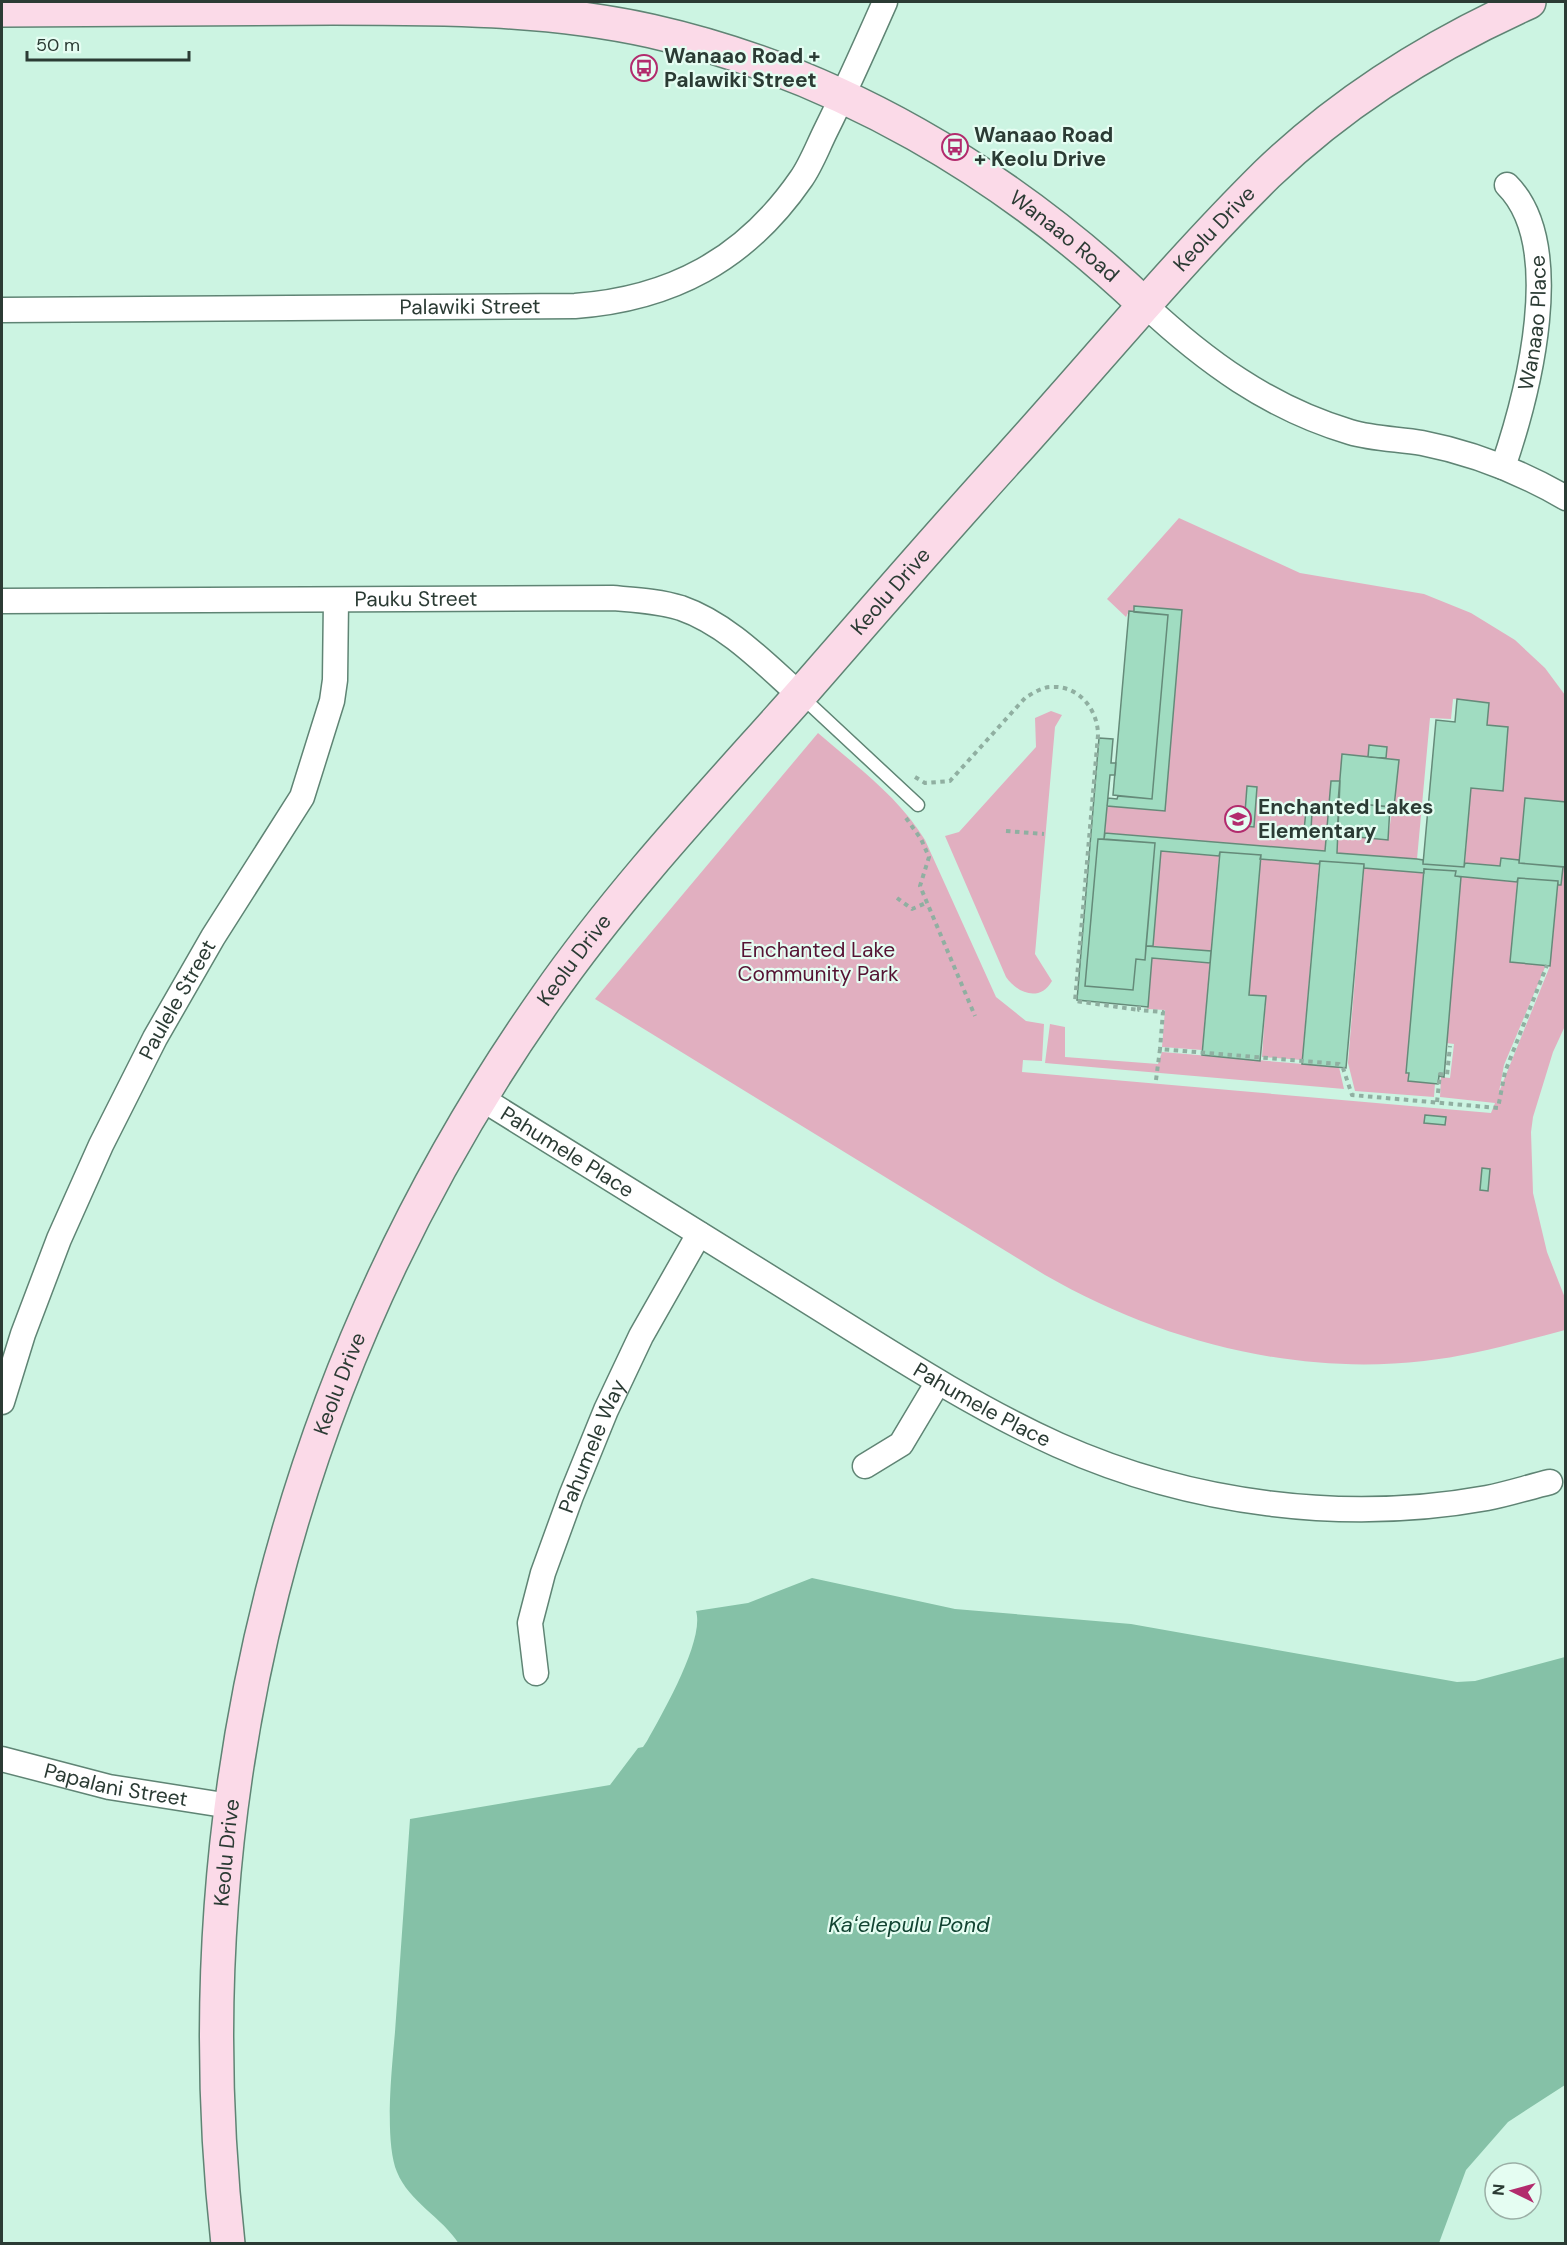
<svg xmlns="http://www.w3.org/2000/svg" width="1567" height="2245" viewBox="0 0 1567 2245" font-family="'DM Sans',sans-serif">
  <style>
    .green { fill: #e1afc0 }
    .water { fill: #85c1a7 }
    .building { fill: #a0dcc1; stroke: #658a79; stroke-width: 1.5 }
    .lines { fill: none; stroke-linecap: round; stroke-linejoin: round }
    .lane-casing { stroke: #5f8474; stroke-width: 15 }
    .street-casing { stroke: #5f8474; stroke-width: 27 }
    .secondary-casing { stroke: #5f8474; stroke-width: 36 }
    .path { stroke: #90afa1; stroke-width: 4; stroke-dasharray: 4.5 4.5; stroke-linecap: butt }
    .lane { stroke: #fff; stroke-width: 12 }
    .street { stroke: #fff; stroke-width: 24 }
    .secondary { stroke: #fbdae8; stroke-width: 33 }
    .labels { text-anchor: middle; stroke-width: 4.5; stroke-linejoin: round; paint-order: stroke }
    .poi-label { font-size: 21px; font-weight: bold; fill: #2b3b34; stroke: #e5fdf2; text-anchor: start }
    .street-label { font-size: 21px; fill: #2b3b34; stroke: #e5fdf2 }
    .park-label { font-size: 21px; fill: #551333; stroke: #e5fdf2 }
    .water-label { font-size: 22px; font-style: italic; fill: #124432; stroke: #e5fdf2 }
  </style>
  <rect width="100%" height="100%" fill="#ccf4e2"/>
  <!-- green -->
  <path class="green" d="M1179 518 1300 573 1424 594 1471 613 1515 640 1545 668 1565 695V802L1525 798 1519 860 1501 858 1500 866 1465 863 1471 788 1503 791 1508 727 1487 725 1488 703 1453 699 1451 719 1430 718 1417 859 1337 853 1338 835 1388 839 1399 760 1386 758V747L1370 745 1368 757 1342 754 1340 781H1331L1325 851 1105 833 1107 806 1165 811 1182 610 1134 607V612L1129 611 1126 617 1107 599Z
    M1051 711 1062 715 1055 727 1035 954 1052 981C1040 1002 1018 994 1006 977L945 836 959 832 1036 747 1035 718Z
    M818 733C856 766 899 797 925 840L996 997 1026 1021 1044 1024 1042 1061 1023 1060 1022 1072 1491 1113 1495 1103 1440 1097 1441 1077 1450 1078 1454 1044 1446 1043 1461 877 1517 882 1510 962 1546 965 1504 1065 1499 1092 1550 966 1558 885H1561L1563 867H1565V1026L1553 1052 1533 1117 1531 1132 1533 1193 1547 1252 1565 1298V1330C1519 1342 1472 1356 1424 1361 1292 1376 1158 1340 1045 1275L595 999Z
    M1161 851 1219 856 1211 951 1153 946Z
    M1260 859 1319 864 1302 1060 1262 1057 1266 997 1249 995Z
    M1364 868 1424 873 1406 1073 1435 1083 1434 1097 1355 1091 1348 1063Z
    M1152 958 1210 963 1202 1050 1162 1047 1165 1010 1147 1009Z
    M1050 1024 1065 1027V1057L1158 1064 1162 1052 1339 1067 1344 1089 1045 1063Z"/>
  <!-- water -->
  <path class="water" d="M812 1578 955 1609 1131 1624 1457 1682 1475 1681 1565 1657V2085L1508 2122 1466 2170 1439 2243 459 2244C442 2217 409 2202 397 2172 384 2141 392 2067 395 2032 400 1961 405 1890 410 1819L610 1785 638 1748 643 1747 647 1741C662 1714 705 1640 696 1611L748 1603Z"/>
  <!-- building -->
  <path class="building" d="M1134 606 1182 610 1165 811 1107 806 1108 798 1117 799 1118 796 1152 799 1168 615 1134 612Z
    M1129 611 1168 615 1152 799 1113 795Z
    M1457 699 1489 703 1487 725 1508 727 1503 791 1471 788 1464 867 1423 864 1436 720 1455 722Z
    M1099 738 1113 739 1111 763H1116L1115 775H1110L1104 839H1098L1085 986 1133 990 1136 959 1145 960 1146 946 1211 951 1210 963 1152 958 1148 1007 1077 1000Z
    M1369 745 1387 747 1386 758 1368 757Z
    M1342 754 1399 760 1394 807 1338 802Z
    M1331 781H1340L1337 853 1417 859 1423 860V864L1464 867 1465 863 1500 866 1501 858 1519 860V863L1563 867 1561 885H1558V881L1518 878 1517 882 1455 876 1456 871 1424 869V873L1364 868V864L1320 861 1319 864 1260 859 1261 855 1220 852 1219 856 1161 851 1153 946H1146L1155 843 1104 839 1105 833 1325 851Z
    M1247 786 1257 787 1254 827 1244 826Z
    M1525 798 1566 802V867L1519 863Z
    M1339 802 1390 807 1388 840 1337 835Z
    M1306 811 1312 812 1311 830H1304Z
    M1098 839 1155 843 1145 960 1136 959 1133 990 1085 986Z
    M1220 852 1261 855 1249 995 1266 996 1260 1061 1202 1055Z
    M1320 861 1364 864 1346 1068 1302 1064Z
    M1424 869 1456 871 1455 876 1461 877 1444 1077 1439 1076 1438 1084 1408 1081 1409 1073H1406Z
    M1518 878 1558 881 1550 966 1510 962Z
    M1425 1115 1446 1117 1445 1125 1424 1123Z
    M1482 1168 1490 1169 1488 1191 1480 1190Z"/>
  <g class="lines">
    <defs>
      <path id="lane" d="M801 696 918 805"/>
      <g id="street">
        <path d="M1144 304C1205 361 1269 408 1350 432 1373 439 1399 439 1422 443 1473 453 1521 472 1566 498"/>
        <path id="s1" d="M2 310 575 306C671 299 745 260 801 179 811 165 818 146 826 130 847 88 866 45 885 2"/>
        <path id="s2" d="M1503 467C1528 394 1567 245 1507 185"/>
        <path id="s3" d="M2 601 612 598C635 600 659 601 681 608 727 624 764 663 800 695"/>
        <path id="s4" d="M479 1097C588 1165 697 1233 806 1300 888 1351 970 1405 1058 1445 1190 1504 1344 1524 1487 1498 1508 1494 1529 1487 1550 1482"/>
        <path id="s5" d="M2 1402 23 1334 59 1239 101 1145 155 1038 213 937 302 797 332 701 335 680 336 600"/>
        <path d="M865 1466 901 1444 938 1382"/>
        <path id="s6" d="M536 1673 530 1623 543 1573 571 1496 606 1410 641 1336 699 1234"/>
        <path id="s7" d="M2 1759 109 1787 230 1806"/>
      </g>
      <g id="secondary">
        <path id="s8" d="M2 10C112 9 222 8 333 8 438 8 547 8 651 31 838 73 1006 173 1144 304"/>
        <path id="s9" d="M228 2244C179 1800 289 1364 546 998 622 889 713 793 801 694 870 615 938 536 1009 458 1095 363 1176 264 1267 174 1343 101 1433 45 1529 2"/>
      </g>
    </defs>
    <!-- lane casing -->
    <use href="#lane" class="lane-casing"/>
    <!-- street casing -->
    <use href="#street" class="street-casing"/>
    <!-- secondary casing -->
    <use href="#secondary" class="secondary-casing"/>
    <!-- path -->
    <path class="path" d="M915 777 925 783 950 781 1025 698C1033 693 1042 687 1051 687 1079 685 1098 710 1098 735L1075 1001 1139 1010
      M906 818 921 839 929 857 920 886 975 1016
      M1006 831 1044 834
      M897 898 912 909 926 903
      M1139 1006V1010L1163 1012 1160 1049
      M1156 1080 1160 1049 1339 1064 1343 1068 1352 1095 1498 1108 1505 1072 1547 965
      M1437 1102 1440 1074 1447 1075 1450 1046"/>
    <!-- lane -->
    <use href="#lane" class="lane"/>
    <!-- street -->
    <use href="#street" class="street"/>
    <!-- secondary -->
    <use href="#secondary" class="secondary"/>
  </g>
  <!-- icons -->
  <defs>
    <symbol id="bus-ring" viewBox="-11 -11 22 22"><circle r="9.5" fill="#e5fdf2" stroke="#b22b6d" stroke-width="1.5"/><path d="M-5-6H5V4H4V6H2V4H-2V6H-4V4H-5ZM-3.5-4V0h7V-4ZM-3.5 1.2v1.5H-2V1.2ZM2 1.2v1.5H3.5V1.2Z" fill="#b22b6d"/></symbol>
    <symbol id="school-ring" viewBox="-11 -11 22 22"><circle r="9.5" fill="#e5fdf2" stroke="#b22b6d" stroke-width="1.5"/><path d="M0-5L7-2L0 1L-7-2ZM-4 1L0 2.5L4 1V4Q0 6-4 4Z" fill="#b22b6d"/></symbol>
  </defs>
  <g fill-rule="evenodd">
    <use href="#bus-ring" x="629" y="53" width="30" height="30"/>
    <use href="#bus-ring" x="940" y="132" width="30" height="30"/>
    <use href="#school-ring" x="1223" y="804" width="30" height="30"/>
  </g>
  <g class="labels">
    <!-- poi labels -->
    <g class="poi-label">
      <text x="664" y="63">Wanaao Road +<tspan x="664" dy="24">Palawiki Street</tspan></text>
      <text x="974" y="142">Wanaao Road<tspan x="974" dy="24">+ Keolu Drive</tspan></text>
      <text x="1258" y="814">Enchanted Lakes<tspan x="1258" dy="24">Elementary</tspan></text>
    </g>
    <!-- street labels -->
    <g class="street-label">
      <text dy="7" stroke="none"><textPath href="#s9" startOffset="2334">Keolu Drive</textPath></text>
      <text dy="7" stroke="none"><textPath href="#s8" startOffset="1116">Wanaao Road</textPath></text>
      <text dy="7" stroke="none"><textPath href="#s1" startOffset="468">Palawiki Street</textPath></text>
      <text dy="7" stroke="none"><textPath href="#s2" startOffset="148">Wanaao Place</textPath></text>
      <text dy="7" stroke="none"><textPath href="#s9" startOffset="1848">Keolu Drive</textPath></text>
      <text dy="7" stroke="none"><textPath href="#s3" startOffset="414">Pauku Street</textPath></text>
      <text dy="7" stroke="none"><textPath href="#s9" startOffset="1362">Keolu Drive</textPath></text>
      <text dy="7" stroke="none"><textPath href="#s5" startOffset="440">Paulele Street</textPath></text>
      <text dy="7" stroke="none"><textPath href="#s4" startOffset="104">Pahumele Place</textPath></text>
      <text dy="7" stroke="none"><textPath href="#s9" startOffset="876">Keolu Drive</textPath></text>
      <text dy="7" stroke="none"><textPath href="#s4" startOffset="590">Pahumele Place</textPath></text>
      <text dy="7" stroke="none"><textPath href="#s6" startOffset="238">Pahumele Way</textPath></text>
      <text dy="7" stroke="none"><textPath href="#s7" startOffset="117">Papalani Street</textPath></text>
      <text dy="7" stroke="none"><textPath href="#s9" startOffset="392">Keolu Drive</textPath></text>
    </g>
    <!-- park labels -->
    <g class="park-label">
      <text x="818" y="957">Enchanted Lake<tspan x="818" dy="24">Community Park</tspan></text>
    </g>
    <!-- water labels -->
    <g class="water-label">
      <text x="909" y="1932">Kaʻelepulu Pond</text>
    </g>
  </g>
  <!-- border -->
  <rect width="1567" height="2245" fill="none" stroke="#2b3b34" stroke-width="6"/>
  <!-- north arrow -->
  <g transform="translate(1513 2191) rotate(275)"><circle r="28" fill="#e5fdf2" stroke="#9bafa6" stroke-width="1.5"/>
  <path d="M0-4.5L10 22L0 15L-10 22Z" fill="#b22b6d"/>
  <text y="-9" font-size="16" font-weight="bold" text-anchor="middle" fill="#2b3b34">N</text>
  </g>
  <!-- scale -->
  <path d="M27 51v9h162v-9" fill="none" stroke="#2b3b34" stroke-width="3"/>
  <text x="36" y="51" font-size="18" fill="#2b3b34" stroke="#e5fdf2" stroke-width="4.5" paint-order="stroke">50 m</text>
</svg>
